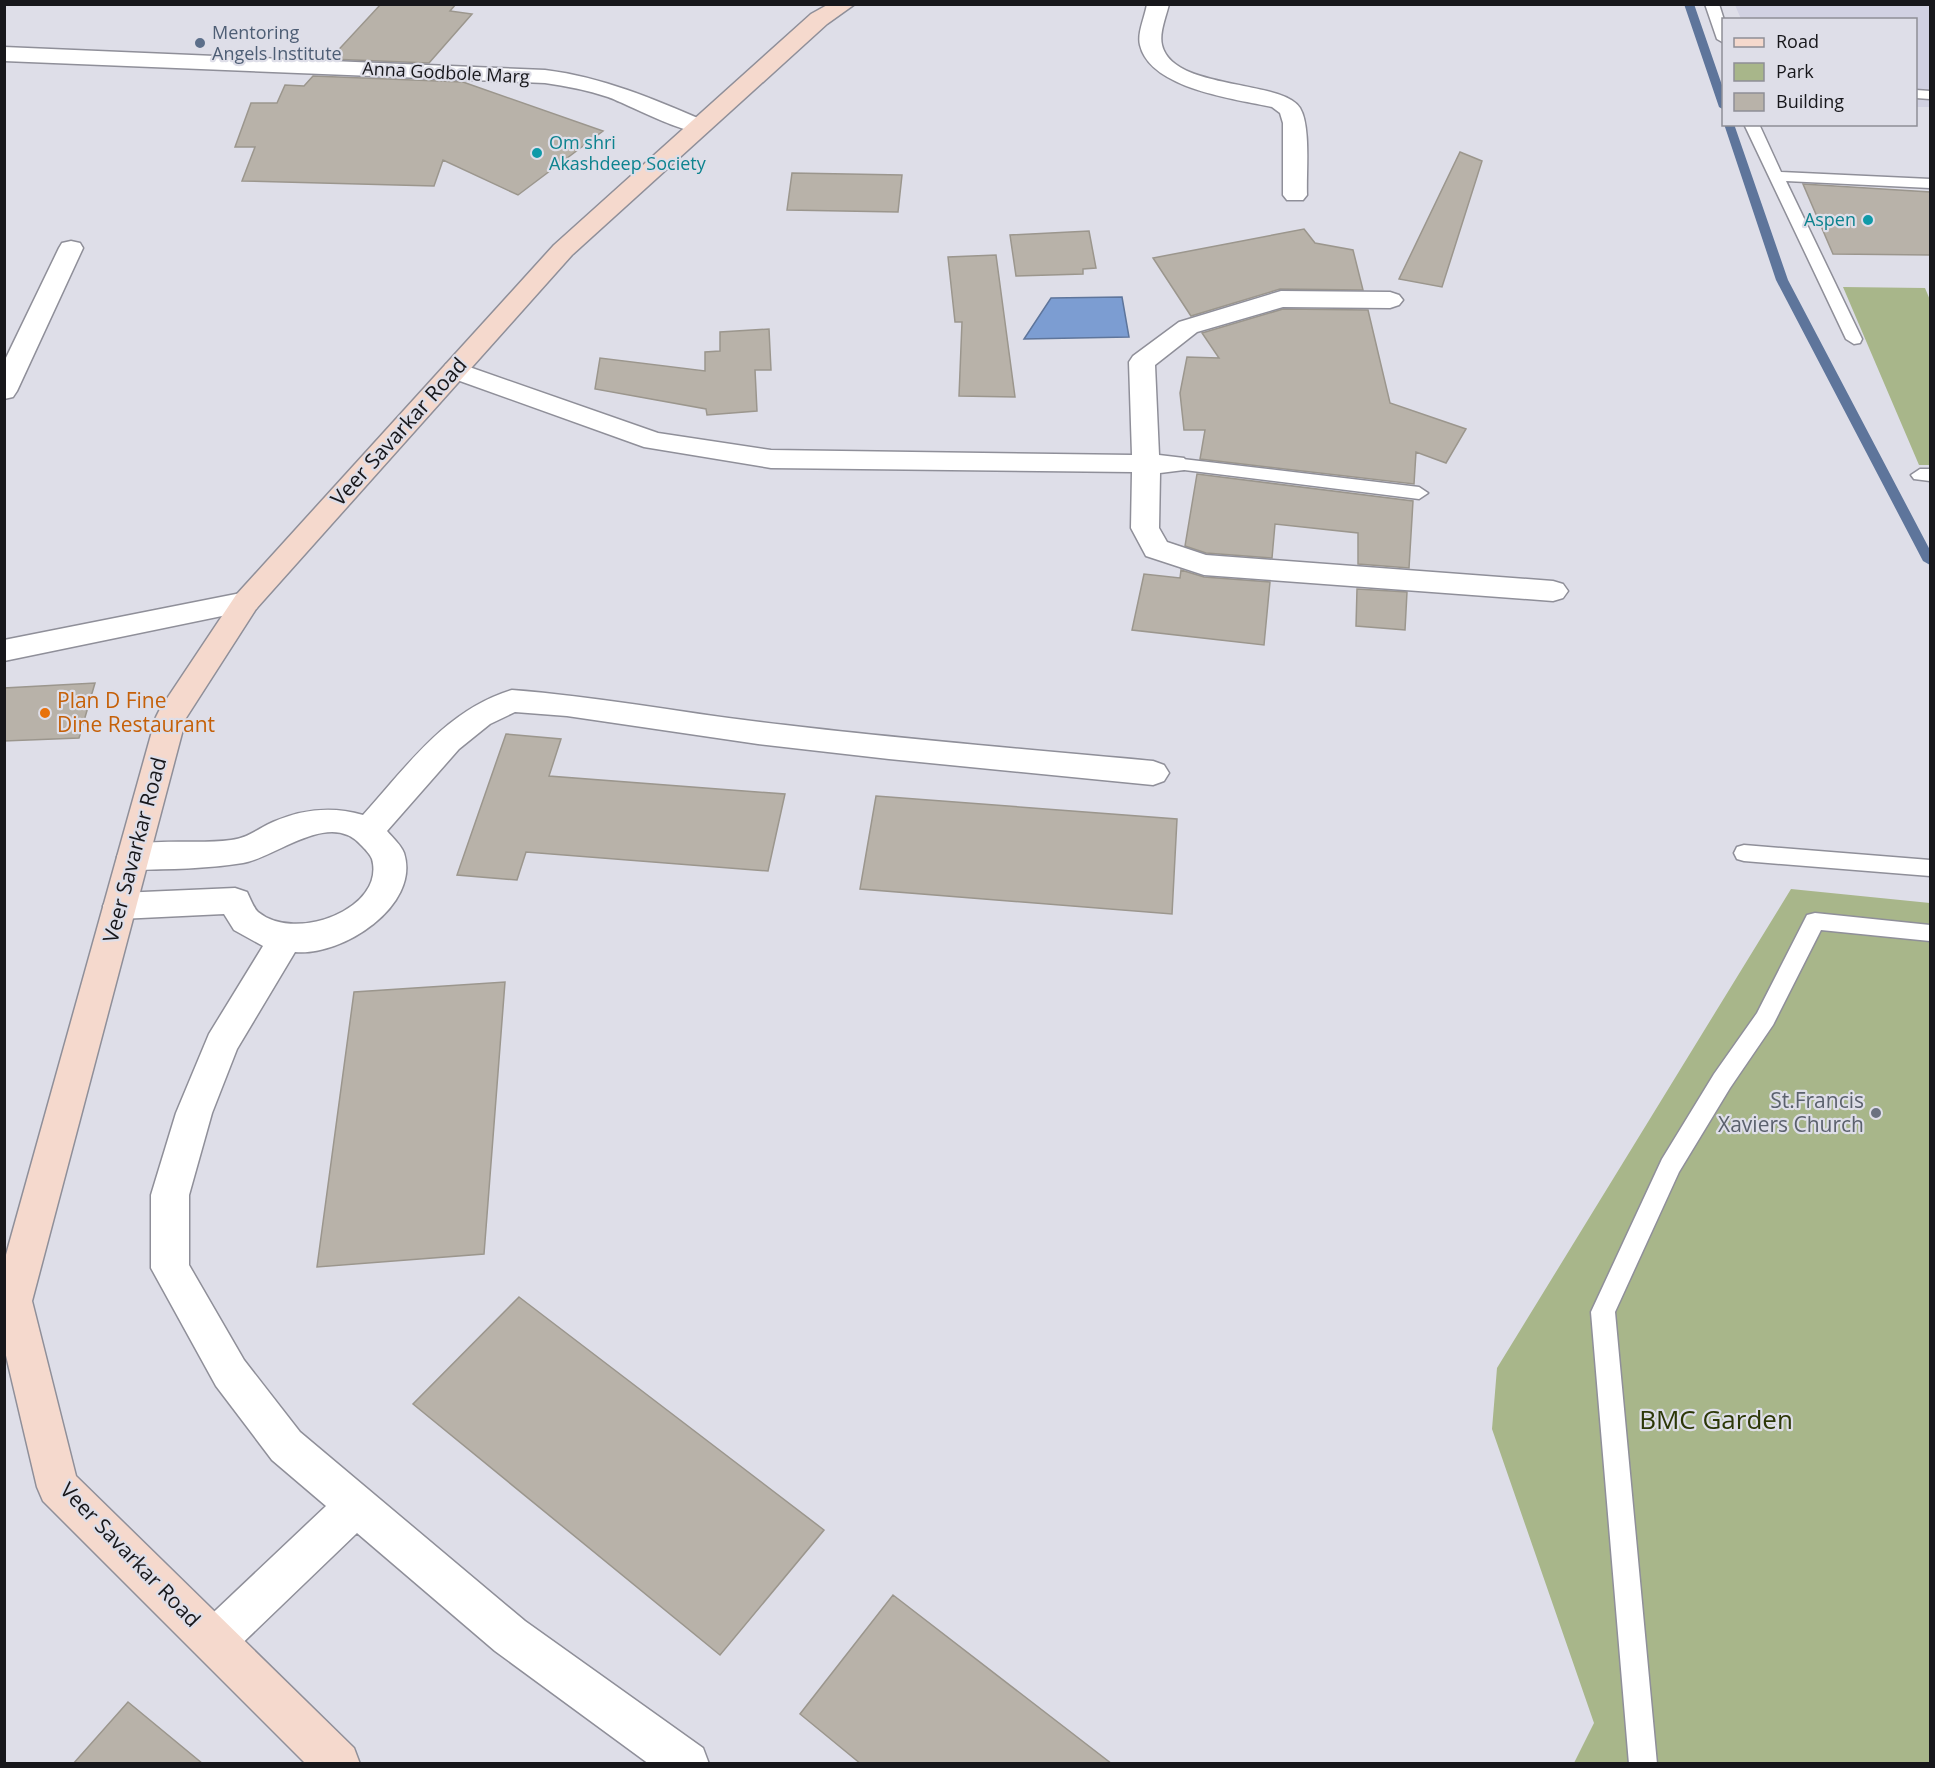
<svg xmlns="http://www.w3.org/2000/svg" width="1935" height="1768" viewBox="0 0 1935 1768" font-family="'Open Sans',sans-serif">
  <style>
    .built { fill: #d1d1e2 }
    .green { fill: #a8b68a }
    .water { fill: #7c9dd2; stroke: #5e759b; stroke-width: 1.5 }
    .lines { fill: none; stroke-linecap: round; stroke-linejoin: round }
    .stream { fill: #5e759b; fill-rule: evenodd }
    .building { fill: #b8b2a9; stroke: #9b968d; stroke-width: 1.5 }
    .lane-casing { stroke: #8f8f99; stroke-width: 3 }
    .street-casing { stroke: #8f8f99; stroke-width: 3 }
    .secondary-casing { stroke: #8f8f99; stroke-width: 3 }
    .lane { fill: #fff; fill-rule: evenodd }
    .street { fill: #fff; fill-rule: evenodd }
    .secondary { fill: #f5d9cd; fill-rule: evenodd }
    .service-dot { fill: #5c6f8a; stroke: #dedee8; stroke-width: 2 }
    .culture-dot { fill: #0f9aa8; stroke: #dedee8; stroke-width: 2 }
    .food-dot { fill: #e8710a; stroke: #dedee8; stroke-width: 2 }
    .worship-dot { fill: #6b7280; stroke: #dedee8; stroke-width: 2 }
    .labels { text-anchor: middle; stroke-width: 4.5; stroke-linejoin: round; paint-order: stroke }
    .far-service-label { font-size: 18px; fill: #4e5e75; stroke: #dedee8; text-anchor: start }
    .far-street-label { font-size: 18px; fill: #17171b; stroke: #dedee8 }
    .far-culture-label { font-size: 18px; fill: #0d838f; stroke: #dedee8; text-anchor: start }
    .street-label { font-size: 21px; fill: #17171b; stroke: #dedee8 }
    .food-label { font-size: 21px; fill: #c56008; stroke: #dedee8; text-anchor: start }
    .worship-label { font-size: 21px; fill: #5b616d; stroke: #dedee8; text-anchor: end }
    .near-park-label { font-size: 26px; fill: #2c3707; stroke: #dedee8 }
  </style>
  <rect width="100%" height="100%" fill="#dedee8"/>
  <!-- built -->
  <path class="built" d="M1735 5H1930V107H1916V20L1741 19Z"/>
  <!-- green -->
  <path class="green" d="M1843 287 1925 288 1930 300V465H1919Z
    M1791 889 1930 903V1763H1574L1594 1723 1492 1429 1497 1368Z"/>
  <!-- water -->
  <path class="water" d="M1122 297 1129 337 1024 339 1051 298Z"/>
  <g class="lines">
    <!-- stream -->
    <path class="stream" d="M1684 4H1694L1724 91V110L1719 107Z
      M1724 124H1734L1788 280 1930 550V565L1923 561 1776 280Z"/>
  </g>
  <!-- building -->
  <path class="building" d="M381 4H456L450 11 472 14 429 63 330 59Z
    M313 76 463 82 603 131 518 195 443 160 434 186 242 181 255 147H235L251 103H277L285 85 304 86Z
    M1460 152 1482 161 1442 287 1399 279Z
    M792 173 902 175 898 212 787 210Z
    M1803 184 1930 192V255L1833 254Z
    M1304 229 1315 243 1353 250 1363 290 1280 289 1191 316 1153 258Z
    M1089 231 1096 268 1083 269V274L1016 276 1010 235Z
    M996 255 1015 397 959 396 962 322H955L948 257Z
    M1283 309 1368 310 1390 403 1466 429 1446 463 1416 452 1414 484 1200 459 1205 430H1184L1180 393 1187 357 1219 358 1202 333Z
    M769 329 771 370H755L757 411 707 415 706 409 595 389 600 358 705 371V352L720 351V332Z
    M1197 474 1413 501 1409 568 1358 564V533L1275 524 1272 558 1206 553 1185 546Z
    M1181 570 1204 577 1270 582 1264 645 1132 630 1144 574 1180 578Z
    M1357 589 1407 592 1405 630 1356 626Z
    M95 683 79 738 4 741V688Z
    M506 734 561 739 549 776 785 794 768 871 526 852 517 880 457 875Z
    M876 796 1177 819 1172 914 860 889Z
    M505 982 484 1254 317 1267 354 992Z
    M519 1297 824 1530 720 1655 413 1404Z
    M893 1595 1112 1764H861L800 1714Z
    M128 1702 203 1764H73Z"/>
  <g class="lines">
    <defs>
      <path id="lane" d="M1705 4H1719L1724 20V43L1717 39Z
        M1916 90 1930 91V99L1916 98Z
        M1744 124H1759L1781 172 1930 179V188L1786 181 1862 339 1860 343 1854 344 1846 339Z
        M1174 458 1419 487 1428 493 1419 499 1168 468 1165 464 1168 460Z
        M1920 469H1930V481L1914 479 1911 475Z
        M1744 845 1930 860V876L1744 861 1737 859 1734 853 1737 847Z
        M1815 913 1930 925V941L1821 930 1773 1025 1730 1088 1679 1172 1615 1312 1657 1764H1629L1591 1312 1662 1159 1714 1074 1757 1013 1807 915Z"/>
      <path id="street" d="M1147 4H1169C1166 17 1159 33 1162 45 1173 91 1282 79 1300 108 1311 126 1306 173 1307 195L1303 200H1287L1283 195V123L1280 113 1272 107C1236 99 1150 89 1140 45 1137 33 1145 17 1147 4Z
        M4 47 545 70C602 77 654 99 707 122L710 127 707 132C688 137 630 105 608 97 587 90 566 86 545 83L4 61Z
        M71 241 80 243 83 248 17 391 13 397 4 399V362L59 248 62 243Z
        M1281 291 1390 292 1399 295 1403 300 1399 305 1390 308 1283 307 1197 332 1155 365 1159 455 1184 458 1188 464 1184 470 1160 473 1159 528 1167 542 1206 555 1553 581 1563 584 1568 591 1563 598 1553 601 1204 575 1146 556 1131 528 1132 472 771 468 644 447 446 376 442 370 446 364 455 362 658 433 771 450 1132 455 1129 362 1133 356 1179 322Z
        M246 592 256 595 261 602 256 609 4 661V640Z
        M512 690C595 696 677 712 760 722 890 738 1022 749 1153 761L1164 765 1169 773 1164 781 1153 785 889 759 758 744 567 716 515 712 490 724 459 749 387 831C393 838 401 845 404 853 421 906 341 957 295 952L237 1049 212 1113 189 1195V1265L244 1360 300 1432 525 1621 703 1748 709 1764H649L495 1651 357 1533 229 1656 214 1663 199 1656 192 1641 199 1626 326 1506 272 1460 216 1386 151 1268V1195L176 1113 209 1034 263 946 234 930 224 914 120 919 108 915 103 906 108 897 120 893 235 888 247 892C250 898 253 907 258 912 295 943 386 909 372 859 370 854 365 849 361 845 330 809 275 858 243 863 206 869 170 869 133 870L121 866 117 857 121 848C155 837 196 845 231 840 248 838 259 828 273 822 303 809 332 806 363 815 407 766 446 710 512 690Z"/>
      <path id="secondary" d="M829 4H855L827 24 572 255 256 609 186 718 32 1301 76 1476 354 1748 360 1764H306L43 1501 37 1487 4 1347V1262L156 717 160 709 236 595 554 245 811 14Z"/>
    </defs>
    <!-- lane casing -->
    <use href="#lane" class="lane-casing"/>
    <!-- street casing -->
    <use href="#street" class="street-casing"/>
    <!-- secondary casing -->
    <use href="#secondary" class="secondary-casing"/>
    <!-- lane -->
    <use href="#lane" class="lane"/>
    <!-- street -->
    <use href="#street" class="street"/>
    <!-- secondary -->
    <use href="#secondary" class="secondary"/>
  </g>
  <!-- markers -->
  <circle class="service-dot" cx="200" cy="43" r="6"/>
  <g class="culture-dot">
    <circle cx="537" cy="153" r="6"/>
    <circle cx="1868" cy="220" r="6"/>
  </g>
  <circle class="food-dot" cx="45" cy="713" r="6"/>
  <circle class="worship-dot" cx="1876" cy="1113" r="6"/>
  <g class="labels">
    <!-- far-service labels -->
    <g class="far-service-label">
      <text x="212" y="39">Mentoring<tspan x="212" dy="21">Angels Institute</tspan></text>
    </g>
    <!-- far-street labels -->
    <g class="far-street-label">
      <text transform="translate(446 73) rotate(3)" y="6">Anna Godbole Marg</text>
    </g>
    <!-- far-culture labels -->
    <g class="far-culture-label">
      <text x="549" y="149">Om shri<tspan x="549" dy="21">Akashdeep Society</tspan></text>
      <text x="1856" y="226" text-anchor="end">Aspen</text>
    </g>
    <!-- street labels -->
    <g class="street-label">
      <text transform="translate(399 432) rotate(-48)" y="7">Veer Savarkar Road</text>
      <text transform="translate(135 850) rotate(-75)" y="7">Veer Savarkar Road</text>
      <text transform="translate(130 1555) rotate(46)" y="7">Veer Savarkar Road</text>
    </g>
    <!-- food labels -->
    <g class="food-label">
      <text x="57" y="708">Plan D Fine<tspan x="57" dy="24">Dine Restaurant</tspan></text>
    </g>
    <!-- worship labels -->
    <g class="worship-label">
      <text x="1864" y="1108">St.Francis<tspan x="1864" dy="24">Xaviers Church</tspan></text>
    </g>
    <!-- near-park labels -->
    <g class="near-park-label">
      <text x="1716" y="1429">BMC Garden</text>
    </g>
  </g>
  <!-- border -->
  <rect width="1935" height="1768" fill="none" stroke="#17171b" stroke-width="12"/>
  <!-- legend -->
  <rect x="1722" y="18" width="195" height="108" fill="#dedee8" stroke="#8e8e96" stroke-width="1.5"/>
  <rect x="1734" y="38" width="30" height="9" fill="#f5d9cd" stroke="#8e8e96" stroke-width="1.5"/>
  <text x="1776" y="48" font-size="18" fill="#17171b">Road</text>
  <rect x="1734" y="63" width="30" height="18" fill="#a8b68a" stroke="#8e8e96" stroke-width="1.5"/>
  <text x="1776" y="78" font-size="18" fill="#17171b">Park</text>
  <rect x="1734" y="93" width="30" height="18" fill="#b8b2a9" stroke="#8e8e96" stroke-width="1.5"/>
  <text x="1776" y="108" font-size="18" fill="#17171b">Building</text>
</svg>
